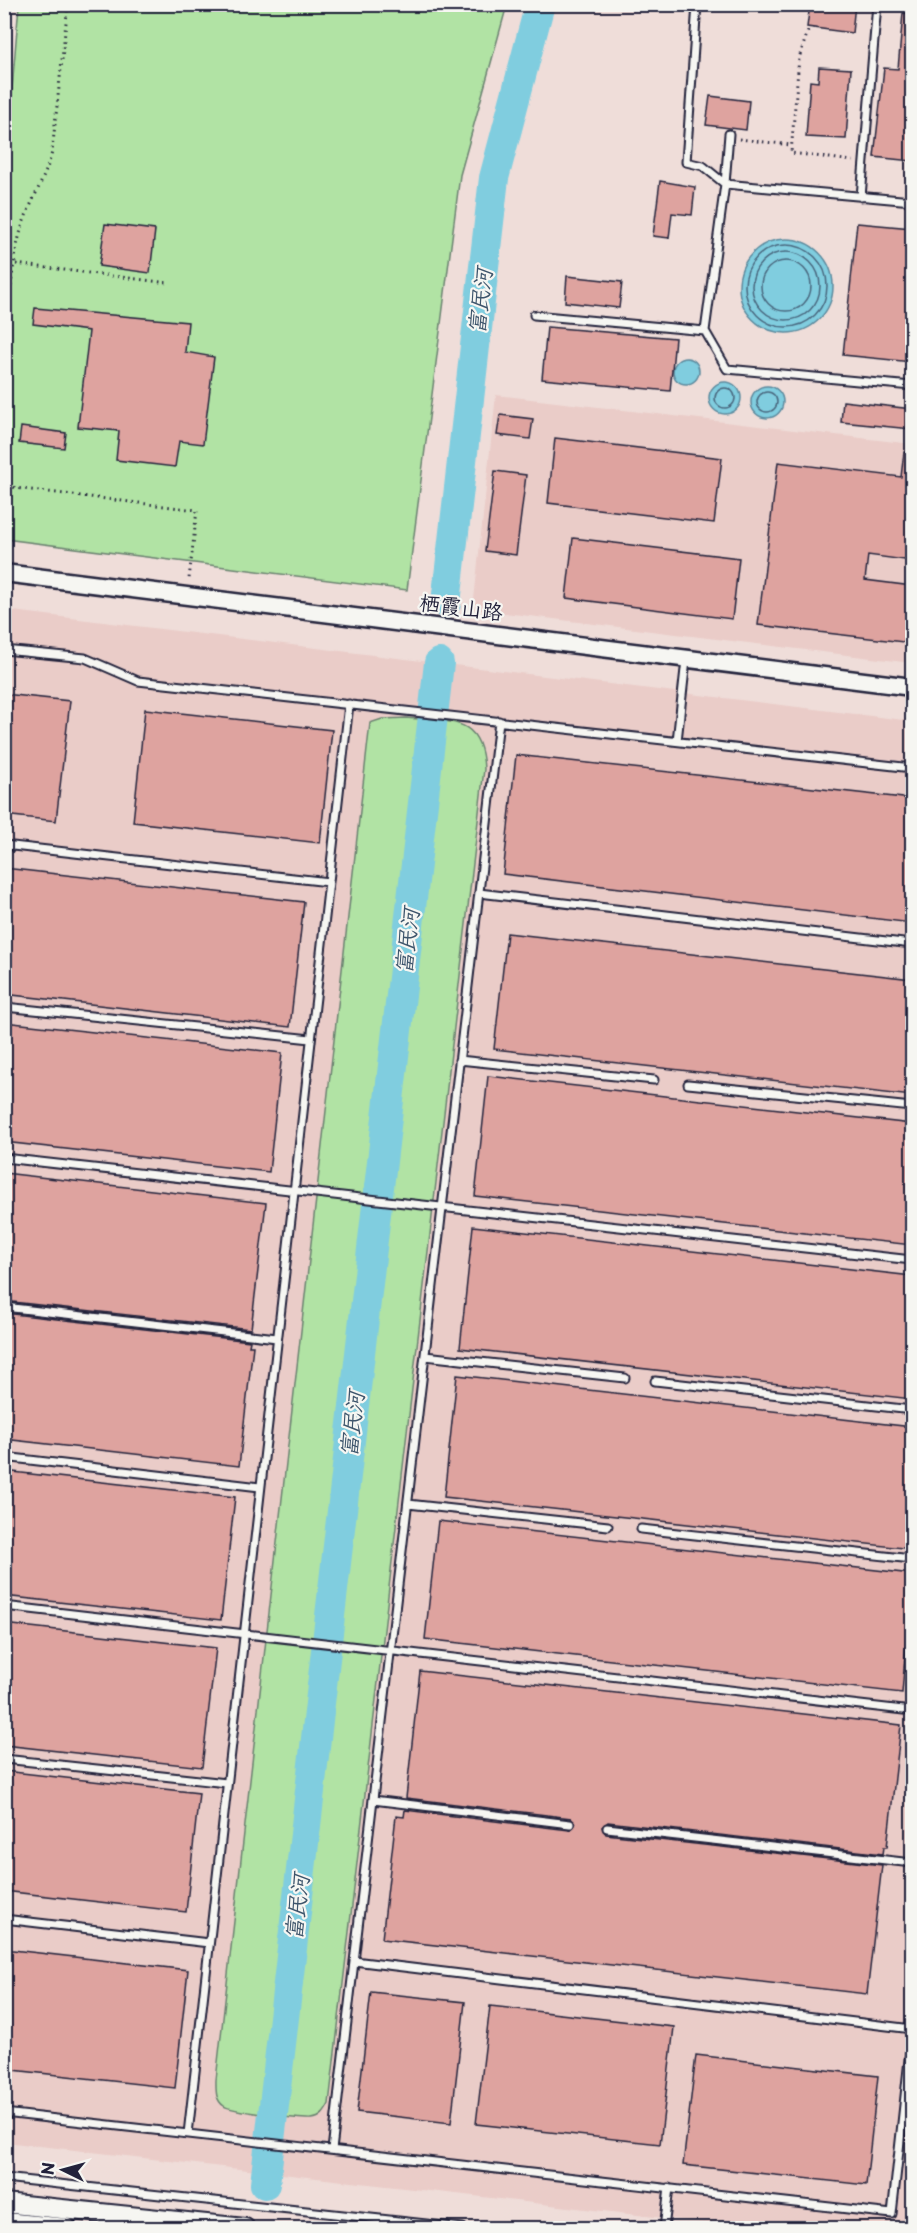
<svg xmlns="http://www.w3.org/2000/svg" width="917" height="2233" viewBox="0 0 917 2233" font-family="'Playpen Sans','LXGW WenKai TC',sans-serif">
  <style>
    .built { fill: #eaccc8 }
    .green { fill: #b1e3a4; stroke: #6a8270; stroke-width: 1.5 }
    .water { fill: #80cddf; stroke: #5a899d; stroke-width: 1.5 }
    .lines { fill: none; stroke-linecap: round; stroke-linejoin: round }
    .shore { stroke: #48667d; stroke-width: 1.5 }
    .river { stroke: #80cddf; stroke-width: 30 }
    .building { fill: #dea39f; stroke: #22223b; stroke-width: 1.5 }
    .service-casing { stroke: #22223b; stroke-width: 11 }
    .tertiary-casing { stroke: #22223b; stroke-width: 21 }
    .secondary-casing { stroke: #22223b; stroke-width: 22 }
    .path { stroke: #22223b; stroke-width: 3; stroke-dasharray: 1.5 4.5; stroke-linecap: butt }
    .service { stroke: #f6f6f2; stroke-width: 7 }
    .tertiary { stroke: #f6f6f2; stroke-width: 16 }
    .secondary { stroke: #f6f6f2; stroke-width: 18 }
    .labels { text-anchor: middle; stroke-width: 4.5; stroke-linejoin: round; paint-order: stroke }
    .street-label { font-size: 21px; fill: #22223b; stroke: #f6f6f2 }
    .water-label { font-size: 22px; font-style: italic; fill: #3e556c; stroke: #f6f6f2 }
  </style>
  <rect width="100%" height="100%" fill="#efddd9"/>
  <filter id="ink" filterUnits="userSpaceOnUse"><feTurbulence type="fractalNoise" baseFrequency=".0167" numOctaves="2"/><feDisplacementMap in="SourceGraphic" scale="12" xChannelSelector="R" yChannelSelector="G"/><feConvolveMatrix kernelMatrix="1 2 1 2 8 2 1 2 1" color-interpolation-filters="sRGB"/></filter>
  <g filter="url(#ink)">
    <!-- built -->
    <path class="built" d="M496 395 912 444V663L473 609Z
      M5 610 912 721V2228H750L5 2142Z"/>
    <!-- green -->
    <path class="green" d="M19 5H507L460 175 407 590 5 539 4 185Z
      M407 718C450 723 481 714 484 769L329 2104C325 2112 321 2118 312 2119 303 2120 230 2111 224 2106 215 2100 216 2090 216 2080L370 723 382 719Z"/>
    <!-- water -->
    <path class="water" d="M739 286a47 47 0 1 1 94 0a47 47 0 1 1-94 0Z
      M673 371a13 13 0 1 1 26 0a13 13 0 1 1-26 0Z
      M709 398a16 16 0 1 1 32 0a16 16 0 1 1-32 0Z
      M751 402a16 16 0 1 1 32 0a16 16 0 1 1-32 0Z"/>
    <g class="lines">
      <!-- shore -->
      <path class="shore" d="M745 286a41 41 0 1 1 82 0a41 41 0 1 1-82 0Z
        M752 286a34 34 0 1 1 68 0a34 34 0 1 1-68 0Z
        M761 286a25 25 0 1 1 50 0a25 25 0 1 1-50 0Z
        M715 398a10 10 0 1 1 20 0a10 10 0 1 1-20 0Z
        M757 402a10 10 0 1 1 20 0a10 10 0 1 1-20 0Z"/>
      <!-- river -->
      <path class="river" d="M446 603 494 178 540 4
        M265 2184 439 663"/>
    </g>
    <!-- building -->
    <path class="building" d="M810 4H855L852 33 807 27Z
      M903 13 912 14V68L907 116 912 117V161L874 157 884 68 898 69Z
      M819 67 851 69 846 139 806 137 810 81 818 82Z
      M710 96 749 101 746 130 706 125Z
      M660 181 695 187 692 215 672 213 669 238 653 236Z
      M857 223 912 228V362L843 355Z
      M105 224 155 230 150 273 99 266Z
      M567 276 622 282 619 308 565 302Z
      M35 308 188 322 185 352 214 357 203 444 179 441 175 467 116 460 119 431 78 427 89 331 33 324Z
      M547 327 675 338 670 391 542 379Z
      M843 401 912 409 911 429 841 422Z
      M500 415 533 419 530 439 497 435Z
      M21 427 66 433 64 448 19 443Z
      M555 438 722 458 714 523 548 503Z
      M904 452 912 453V561L868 555 865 580 912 586V643L758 625 778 462 901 477Z
      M495 471 526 475 516 555 485 551Z
      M573 538 739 558 732 619 566 598Z
      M4 694 70 701 56 821 4 815Z
      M145 709 332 730 320 843 133 822Z
      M516 755 912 799V923L503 874Z
      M4 868 304 902 290 1027 4 994Z
      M507 933 912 979V1096L494 1049Z
      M4 1022 282 1053 269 1172 4 1142Z
      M488 1076 912 1124V1245L475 1196Z
      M4 1173 266 1203 251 1329 4 1301Z
      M473 1226 912 1276V1399L460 1348Z
      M4 1313 250 1341 249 1346H253L239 1466 4 1439Z
      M457 1375 912 1427V1549L444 1497Z
      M4 1471 235 1497 221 1620 4 1596Z
      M438 1521 912 1574 902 1693 425 1639Z
      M4 1624 216 1648 202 1767 4 1745Z
      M420 1671 901 1725 887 1847H884L883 1854 608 1822 602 1827 606 1834 882 1865 867 1994 382 1939 396 1816 404 1817 405 1810 569 1830 575 1825 571 1818 406 1798Z
      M4 1771 199 1793 186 1912 4 1891Z
      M4 1949 188 1970 175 2088 4 2069Z
      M371 1992 465 2002 451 2123 357 2112Z
      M490 2006 674 2027 660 2144 476 2124Z
      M696 2055 878 2076 866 2185 683 2165Z"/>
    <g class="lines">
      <defs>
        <path id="service" d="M697 4 686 162 703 166 725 184
          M725 184 729 134
          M861 197 877 4
          M912 201 725 184 705 331 727 369 912 386
          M534 315 705 331
          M4 650 85 658 138 681 912 768
          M677 741 686 660
          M4 845 329 882
          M479 893 912 944
          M5 1007 311 1039
          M459 1060 654 1080
          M688 1084 912 1107
          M4 1158 912 1260
          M4 1307 277 1338
          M425 1356 625 1378
          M655 1381 912 1410
          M4 1457 260 1487
          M408 1504 608 1526
          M641 1529 912 1559
          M4 1606 912 1711
          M4 1759 227 1783
          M373 1800 570 1824
          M607 1828 912 1863
          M4 1919 209 1943
          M354 1961 912 2029
          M4 2113 892 2214 912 2032
          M188 2134 349 704
          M332 2150 499 721
          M4 2178 463 2228
          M664 2228 669 2188"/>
        <path id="tertiary" d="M4 573 912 687"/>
        <path id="secondary" d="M4 2203 245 2228
          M4 2222 67 2228"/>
      </defs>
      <!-- service casing -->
      <use href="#service" class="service-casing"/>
      <!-- tertiary casing -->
      <use href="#tertiary" class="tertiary-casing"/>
      <!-- secondary casing -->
      <use href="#secondary" class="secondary-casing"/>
      <!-- path -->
      <path class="path" d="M808 31 799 58 791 153 853 161
        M739 139 791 145
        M16 264 169 283
        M4 382C7 338 9 261 24 221 33 197 46 176 52 152L68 4
        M4 480 15 488 197 510 189 579"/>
      <!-- service -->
      <use href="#service" class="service"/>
      <!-- tertiary -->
      <use href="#tertiary" class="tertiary"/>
      <!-- secondary -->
      <use href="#secondary" class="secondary"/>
    </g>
  </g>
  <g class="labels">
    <!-- street labels -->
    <g class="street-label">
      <text transform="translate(461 608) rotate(7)" y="7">栖霞山路</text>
    </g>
    <!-- water labels -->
    <g class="water-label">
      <text transform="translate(480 301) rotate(-83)" y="8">富民河</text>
      <text transform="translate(407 941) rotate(-83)" y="8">富民河</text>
      <text transform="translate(352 1424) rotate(-83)" y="8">富民河</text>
      <text transform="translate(297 1907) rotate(-83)" y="8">富民河</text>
    </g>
  </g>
  <!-- margin -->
  <rect width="917" height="2233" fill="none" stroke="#f6f6f2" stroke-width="24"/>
  <rect x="12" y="12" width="893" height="2209" fill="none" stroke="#22223b" stroke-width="2" filter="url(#ink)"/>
  <!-- north arrow -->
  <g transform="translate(63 2170) rotate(275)" stroke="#f6f6f2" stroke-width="4.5" paint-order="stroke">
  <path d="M0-4.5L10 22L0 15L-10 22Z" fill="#22223b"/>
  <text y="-9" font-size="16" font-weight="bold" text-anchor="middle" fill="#22223b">N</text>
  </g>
</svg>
